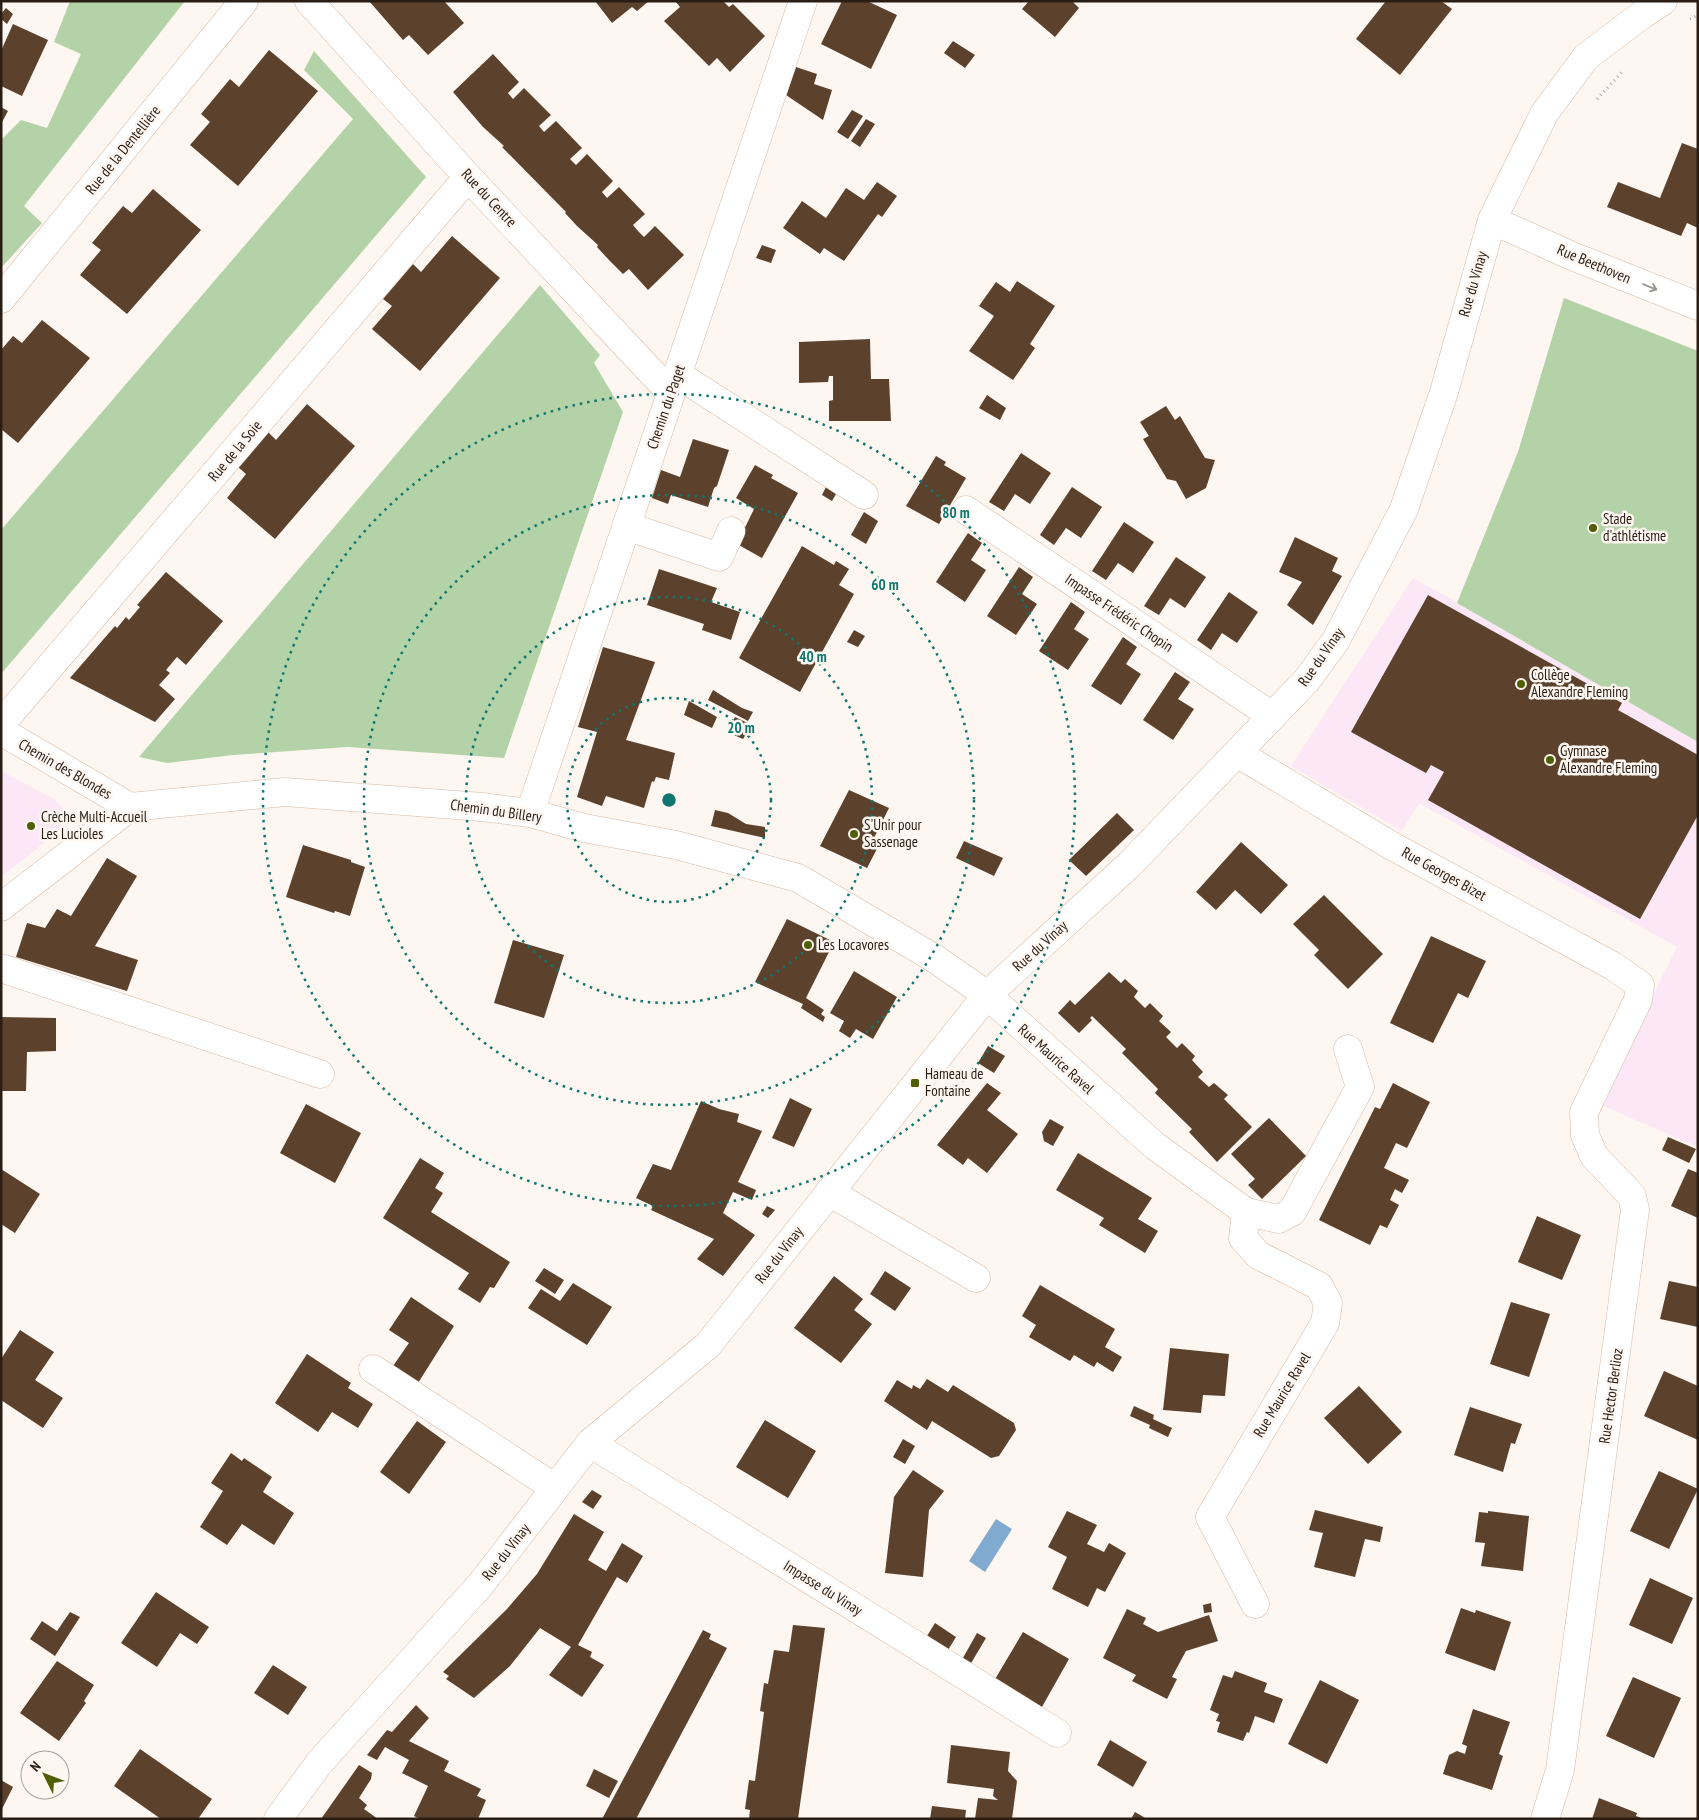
<svg xmlns="http://www.w3.org/2000/svg" width="1699" height="1820" viewBox="0 0 1699 1820" font-family="'PT Sans Narrow',sans-serif">
  <style>
    .education { fill: #fbe7f6 }
    .green { fill: #b3d2a7 }
    .water { fill: #80aacf }
    .building { fill: #5c422d }
    .lines { fill: none; stroke-linecap: round; stroke-linejoin: round }
    .minor-casing { stroke: #d8b9a1; stroke-width: 29 }
    .path { stroke: #afa69f; stroke-width: 3; stroke-dasharray: 1 4; stroke-linecap: butt }
    .minor { stroke: #fff; stroke-width: 28 }
    .oneway { stroke: #9f9995 }
    .ring { fill: none; stroke: #0f766e; stroke-width: 2.5; stroke-dasharray: 2.5 5 }
    .poi-dot { fill: #4f5f02; stroke: #fdf6f1; stroke-width: 2 }
    .labels { text-anchor: middle; stroke-width: 5; stroke-linejoin: round; paint-order: stroke }
    .street-label { font-size: 15px; fill: #291d14; stroke: #fdf6f1 }
    .poi-label { font-size: 15px; fill: #291d14; stroke: #fdf6f1; text-anchor: start }
    .centre { fill: #0f766e; stroke: #fdf6f1; stroke-width: 2.5 }
    .ring-label { font-size: 15px; text-anchor: middle; font-weight: bold; fill: #0f766e; stroke: #fdf6f1; stroke-width: 5; stroke-linejoin: round; paint-order: stroke }
  </style>
  <rect width="100%" height="100%" fill="#fdf6f1"/>
  <!-- education -->
  <path class="education" d="M1564 298 1698 351V1147L1599 1104 1677 947 1419 803 1402 831 1291 766 1413 578 1458 603 1518 452Z
    M1 771 54 799 63 808 64 820 58 832 1 877Z"/>
  <!-- green -->
  <path class="green" d="M70 1H185L24 206 42 223 1 268V140L21 120 47 128 81 54 54 42Z
    M314 51 426 177 1 674V530L353 119 304 70Z
    M540 285 600 355 594 363 623 412 504 758 348 747 233 755 167 763 139 757Z
    M1564 298 1698 351V742L1457 603 1518 452Z"/>
  <!-- water -->
  <path class="water" d="M996 1519 1012 1529 985 1572 969 1561Z"/>
  <!-- building -->
  <path class="building" d="M369 1H444L464 23 428 55 409 35 403 40Z
    M595 1H649L637 11 632 7 612 23Z
    M675 1H723L729 7 733 4 765 36 730 72 717 58 709 66 664 21 680 7Z
    M842 1H867L897 15 871 69 821 44Z
    M1029 1H1072L1079 8 1055 37 1022 9Z
    M1386 1H1441L1452 9 1400 75 1356 39Z
    M6 8 13 14 7 24 1 19V14Z
    M13 24 48 40 22 96 1 86V51Z
    M953 41 975 55 965 68 944 53Z
    M269 50 318 91 238 186 190 145 210 122 201 114 230 79 239 87Z
    M493 54 519 82 508 93 513 99 524 88 551 115 539 126 544 132 556 121 582 148 570 159 576 165 587 154 613 181 602 192 607 198 619 187 645 214 633 225 638 231 644 237 655 226 684 255 648 290 629 269 623 274 609 260 597 247 598 245 577 226 565 213 566 212 502 147 504 146 483 127 453 92Z
    M796 67 817 74 814 84 832 90 823 120 786 95Z
    M1 107 8 111 1 124Z
    M852 110 863 116 848 139 837 132Z
    M866 119 875 124 860 147 851 141Z
    M1682 143 1698 149V228L1687 223 1681 236 1607 207 1618 182 1660 198Z
    M877 182 897 196 882 217 878 214 844 261 824 248 820 254 783 228 802 201 826 218 846 188 864 200Z
    M153 189 201 230 127 314 80 275 101 250 92 243 123 206 132 213Z
    M452 236 500 278 420 371 372 329 392 306 383 299 413 264 421 272Z
    M762 245 776 250 771 263 756 258Z
    M1017 281 1055 306 1030 344 1035 348 1013 380 969 351 994 316 979 306 996 282 1010 292Z
    M42 320 90 358 18 443 1 429V350L13 336 22 343Z
    M870 339 871 379H889L891 421H829V401L833 400V376H829L828 382 799 383V342Z
    M987 395 1006 408 1000 420 979 408Z
    M307 404 355 446 275 539 227 498 246 474 238 467 268 432 276 440Z
    M1166 406 1175 420 1180 416 1205 458 1215 460 1206 488 1186 499 1176 481 1167 479 1143 439 1149 436 1140 422Z
    M693 439 729 450 717 486 714 488 708 507 671 495 668 504 652 498 661 470 680 477Z
    M1021 453 1051 473 1030 504 1015 494 1004 511 989 502Z
    M936 456 946 462 944 465 966 478 939 524 906 506Z
    M755 465 773 475 771 478 798 493 762 558 737 544 754 509 736 498Z
    M826 487 836 494 832 501 822 495Z
    M1072 487 1102 507 1081 538 1066 528 1054 545 1040 535Z
    M864 512 878 521 866 544 851 535Z
    M1124 522 1154 542 1133 573 1118 563 1106 580 1092 571Z
    M968 533 982 543 971 560 986 570 965 602 936 582Z
    M1295 537 1338 558 1332 571 1342 576 1313 625 1287 605 1302 582 1279 572Z
    M802 546 834 565 836 561 849 569 839 585 854 594 800 692 739 658Z
    M1176 557 1206 577 1185 608 1170 598 1159 615 1144 606Z
    M1019 567 1033 577 1022 594 1037 604 1016 635 987 616Z
    M659 569 717 588 711 602 740 612 731 640 702 630 704 624 647 605Z
    M166 572 223 621 186 665 177 657 166 670 170 673 159 685 175 699 155 722 70 678 115 626 117 628 126 617 129 620 140 607 137 605Z
    M1229 592 1258 612 1237 643 1222 633 1211 650 1197 640Z
    M1428 595 1622 703 1618 710 1698 755V815L1640 919 1428 800 1444 772 1431 765 1426 773 1351 732Z
    M1071 602 1085 612 1074 629 1089 639 1068 670 1039 651Z
    M854 630 865 636 858 647 847 642Z
    M1123 637 1137 647 1126 664 1141 674 1121 705 1091 686Z
    M603 647 655 662 626 740 675 753 669 780 656 777 654 782 652 781 644 808 606 796 602 806 577 797 597 732 578 727Z
    M1175 672 1190 682 1178 699 1194 709 1173 740 1143 720Z
    M713 690 742 708 753 712 748 721 708 700Z
    M689 701 717 717 712 728 684 715Z
    M735 717 752 725 743 739 727 732Z
    M849 790 889 808 873 840 880 843 867 868 820 846Z
    M715 810 728 813 746 824 765 827V838L711 826Z
    M1117 813 1134 830 1086 876 1069 860Z
    M964 841 1003 858 994 876 956 858Z
    M1241 842 1288 885 1261 914 1235 890 1216 910 1196 892Z
    M303 845 351 860V862L365 867 350 916 335 911 334 913 286 897Z
    M107 858 137 876 95 946 138 960 127 991 16 957 27 923 45 928 57 909 71 916Z
    M1324 895 1383 954 1348 989 1314 955 1319 950 1293 924Z
    M787 919 834 942 806 998 824 1010 821 1014 825 1017 823 1022 801 1008 803 1004 755 982Z
    M1431 936 1486 961 1468 998 1458 993 1433 1043 1390 1023Z
    M513 940 564 955 544 1018 494 1003Z
    M854 971 897 997 873 1039 856 1029 850 1038 839 1031 844 1021 830 1013Z
    M1109 972 1121 983 1125 979 1138 991 1134 997 1145 1008 1150 1003 1163 1016 1159 1021 1171 1032 1166 1037 1177 1048 1182 1043 1195 1056 1192 1060 1203 1072 1198 1077 1209 1087 1214 1083 1228 1095 1224 1099 1252 1127 1217 1162 1189 1132 1192 1129 1155 1093 1158 1089 1122 1053 1126 1049 1092 1016 1090 1018 1092 1020 1079 1033 1058 1013 1070 1000 1075 1005Z
    M1 1017 56 1018V1051L27 1052 26 1091H1Z
    M988 1046 1005 1056 994 1073 978 1063Z
    M987 1083 1001 1093 987 1110 1018 1134 987 1173 968 1158 963 1165 937 1145Z
    M1393 1083 1430 1102 1407 1148 1396 1143 1384 1168 1409 1180 1402 1193 1395 1189 1390 1200 1399 1205 1387 1228 1380 1225 1370 1245 1319 1220 1375 1107 1380 1109Z
    M790 1098 812 1109 794 1147 772 1138Z
    M701 1101 719 1109 739 1114 737 1122 762 1131 738 1182 756 1190 752 1200 733 1192 723 1213 755 1235 723 1276 697 1259 714 1239 651 1210 653 1206 636 1198 653 1164 671 1170Z
    M306 1104 361 1133 335 1183 280 1153Z
    M1269 1118 1306 1156 1262 1199 1248 1185 1255 1179 1231 1154Z
    M1050 1119 1064 1127 1053 1146 1044 1141 1042 1132Z
    M1668 1137 1696 1149 1689 1163 1662 1150Z
    M1078 1153 1152 1198 1138 1219 1158 1231 1145 1253 1099 1225 1104 1218 1056 1190Z
    M420 1158 444 1173 435 1188 443 1193 431 1212 510 1262 494 1288 490 1287 480 1303 458 1289 469 1273 383 1218Z
    M1 1169 40 1194 15 1233 1 1224Z
    M1688 1169 1698 1173V1218L1671 1206Z
    M767 1206 775 1210 768 1218 762 1214Z
    M1537 1216 1581 1235 1562 1280 1518 1262Z
    M544 1268 564 1280 555 1294 535 1281Z
    M885 1271 911 1288 895 1311 870 1294Z
    M834 1276 863 1299 854 1310 872 1324 841 1363 794 1328Z
    M1669 1281 1698 1287V1327L1660 1319Z
    M573 1283 612 1307 587 1345 528 1308 541 1289 560 1301Z
    M1040 1285 1115 1329 1105 1347 1122 1357 1113 1372 1097 1362 1094 1367 1074 1355 1070 1361 1029 1337 1036 1325 1022 1316Z
    M411 1297 454 1326 418 1383 393 1366 409 1343 389 1330Z
    M1511 1302 1550 1314 1529 1377 1490 1364Z
    M20 1330 54 1352 35 1380 63 1398 43 1428 1 1400V1359Z
    M1170 1348 1229 1354 1225 1396 1203 1395 1201 1413 1163 1410Z
    M307 1354 351 1383 348 1388 373 1404 358 1428 332 1412 318 1432 275 1403Z
    M1664 1371 1698 1386V1440L1644 1416Z
    M927 1379 948 1392 953 1385 1014 1423 1016 1430 999 1456 991 1458 932 1421 927 1430 884 1401 897 1380 912 1389 913 1385 920 1389Z
    M1359 1386 1402 1432 1368 1464 1324 1418Z
    M1134 1406 1154 1415 1153 1419 1172 1428 1168 1437 1149 1428 1150 1425 1130 1416Z
    M1470 1407 1522 1424 1515 1444 1511 1443 1503 1472 1454 1455Z
    M765 1420 816 1451 788 1498 736 1467Z
    M417 1421 446 1442 409 1494 380 1472Z
    M903 1439 915 1446 905 1464 893 1457Z
    M231 1453 242 1461 244 1458 272 1477 263 1492 294 1513 274 1545 242 1524 227 1545 200 1527 223 1491 211 1483Z
    M913 1470 944 1491 929 1510 923 1577 885 1573 894 1497Z
    M1659 1471 1698 1489 1669 1549 1630 1531Z
    M592 1490 602 1496 593 1509 582 1502Z
    M1315 1510 1383 1527 1380 1542 1365 1539 1355 1577 1314 1567 1323 1533 1309 1530Z
    M1067 1511 1097 1525 1087 1544 1104 1552 1109 1543 1126 1553 1105 1592 1097 1588 1088 1607 1052 1589 1067 1557 1048 1547Z
    M1488 1511 1529 1516 1523 1571 1481 1566 1485 1543 1475 1542 1479 1512 1488 1513Z
    M574 1514 604 1532 588 1560 606 1571 622 1543 643 1556 627 1583 617 1577 578 1645 592 1652 590 1657 604 1665 582 1697 549 1675 571 1647 540 1628 510 1666 474 1698 446 1679 449 1676 443 1672 507 1609 537 1574Z
    M1650 1578 1693 1598 1672 1644 1629 1625Z
    M156 1592 209 1627 197 1644 180 1633 157 1667 121 1643Z
    M1211 1603 1212 1612 1204 1613 1203 1605Z
    M1461 1608 1475 1613 1476 1610 1511 1622 1495 1671 1445 1653Z
    M1127 1609 1146 1618 1143 1624 1158 1632 1209 1615 1218 1641 1186 1651 1172 1677 1177 1679 1167 1699 1132 1681 1136 1675 1103 1658Z
    M70 1612 80 1617 55 1656 30 1639 42 1621 57 1631Z
    M935 1623 956 1637 948 1650 927 1636Z
    M793 1625 825 1628 798 1819H749L750 1810 745 1809 749 1780 755 1781 764 1712 760 1711 764 1683 768 1684 774 1650 789 1652Z
    M703 1630 711 1634 709 1639 727 1648 636 1819H602Z
    M1023 1632 1069 1659 1038 1714 991 1686Z
    M977 1633 986 1638 967 1670 959 1665Z
    M57 1661 94 1685 84 1701 86 1703 59 1741 20 1713Z
    M273 1665 307 1687 288 1715 254 1693Z
    M1235 1671 1267 1683 1264 1692 1283 1699 1274 1723 1255 1716 1249 1733 1247 1732 1243 1741 1217 1732 1220 1722 1216 1721 1219 1714 1210 1710 1223 1675 1232 1678Z
    M1633 1677 1681 1698 1654 1758 1606 1736Z
    M1320 1680 1359 1700 1327 1764 1288 1744Z
    M416 1705 429 1718 409 1741 449 1761 444 1771 481 1789 477 1796 486 1800 478 1819H420L414 1816 428 1786 402 1773 409 1760 385 1747 377 1760 367 1755 387 1730 392 1732Z
    M1473 1709 1510 1722 1499 1754 1503 1756 1492 1790 1443 1774 1449 1755 1457 1751 1465 1754 1467 1746 1462 1744Z
    M1110 1740 1147 1762 1133 1787 1097 1765Z
    M951 1745 1010 1752 1008 1771 1017 1781 1012 1819H975L978 1798 998 1800 993 1796 994 1789 947 1783Z
    M140 1749 212 1799 198 1819H161L114 1786Z
    M359 1765 372 1773 371 1779 359 1798 367 1805 364 1809 378 1819H321Z
    M594 1769 618 1781 609 1798 586 1786Z
    M1 1780 13 1787 1 1811Z
    M1599 1798 1637 1813 1636 1816 1644 1819H1592Z
    M932 1806 966 1810 965 1819H930Z
    M1135 1812 1147 1819H1131Z"/>
  <g class="lines">
    <defs>
      <path id="minor" d="M309 1 468 177 671 393
        M1492 220 1572 256 1698 306
        M1 299 244 1
        M677 374 864 495
        M966 510 1272 716
        M626 526 719 557 731 531
        M1 724 468 177
        M1 731 130 807
        M1237 753 1392 846 1613 966 1640 985 1638 1000 1584 1112 1585 1135 1594 1156 1632 1196 1635 1210 1560 1770 1545 1819
        M530 813 803 1
        M1 907 130 807 285 792 482 807 530 813 584 828 676 845 798 878 934 958 987 995 1155 1146 1246 1212 1243 1238 1258 1255 1319 1286 1328 1303 1325 1323 1210 1517 1255 1604
        M1 968 320 1074
        M829 1192 976 1278
        M1246 1212 1279 1219 1292 1212 1360 1087 1348 1049
        M373 1369 555 1488
        M590 1443 1057 1733
        M278 1819 320 1762 481 1584 590 1443 708 1345 987 995 1130 864 1307 680 1336 640 1404 509 1444 392 1492 220 1544 114 1586 57 1643 14 1663 1"/>
    </defs>
    <!-- minor casing -->
    <use href="#minor" class="minor-casing"/>
    <!-- path -->
    <path class="path" d="M1690 19 1698 15
      M1597 99 1622 72"/>
    <!-- minor -->
    <use href="#minor" class="minor"/>
  </g>
  <!-- one-way arrows -->
  <defs><path id="oneway-shaft" d="M-6 0H5M1.5-3L5.5 0L1.5 3" fill="none" stroke-width="1.6" stroke-linecap="round" stroke-linejoin="round" transform="scale(1.25)"/></defs>
  <use class="oneway" href="#oneway-shaft" transform="translate(1650 287) rotate(22)"/>
  <!-- distance rings -->
  <g class="ring">
    <circle cx="669" cy="800" r="102"/>
    <circle cx="669" cy="800" r="203"/>
    <circle cx="669" cy="800" r="305"/>
    <circle cx="669" cy="800" r="406"/>
  </g>
  <!-- markers -->
  <g class="poi-dot">
    <circle cx="1593" cy="528" r="5"/>
    <circle cx="1521" cy="684" r="5"/>
    <circle cx="1550" cy="760" r="5"/>
    <circle cx="31" cy="826" r="5"/>
    <circle cx="854" cy="834" r="5"/>
    <circle cx="808" cy="945" r="5"/>
    <rect x="910" y="1078" width="10" height="10" rx="2.5"/>
  </g>
  <g class="labels">
    <!-- street labels -->
    <g class="street-label">
      <text transform="translate(123 150) rotate(-51)" y="5">Rue de la Dentellière</text>
      <text transform="translate(489 198) rotate(47)" y="5">Rue du Centre</text>
      <text transform="translate(1594 264) rotate(23)" y="5">Rue Beethoven</text>
      <text transform="translate(1473 284) rotate(-74)" y="5">Rue du Vinay</text>
      <text transform="translate(666 407) rotate(-71)" y="5">Chemin du Paget</text>
      <text transform="translate(235 451) rotate(-50)" y="5">Rue de la Soie</text>
      <text transform="translate(1119 613) rotate(34)" y="5">Impasse Frédéric Chopin</text>
      <text transform="translate(1321 657) rotate(-55)" y="5">Rue du Vinay</text>
      <text transform="translate(65 769) rotate(30)" y="5">Chemin des Blondes</text>
      <text transform="translate(496 811) rotate(8)" y="5">Chemin du Billery</text>
      <text transform="translate(1444 874) rotate(29)" y="5">Rue Georges Bizet</text>
      <text transform="translate(1040 946) rotate(-42)" y="5">Rue du Vinay</text>
      <text transform="translate(1056 1059) rotate(42)" y="5">Rue Maurice Ravel</text>
      <text transform="translate(779 1255) rotate(-52)" y="5">Rue du Vinay</text>
      <text transform="translate(1282 1395) rotate(-59)" y="5">Rue Maurice Ravel</text>
      <text transform="translate(1611 1396) rotate(-82)" y="5">Rue Hector Berlioz</text>
      <text transform="translate(506 1552) rotate(-52)" y="5">Rue du Vinay</text>
      <text transform="translate(823 1588) rotate(32)" y="5">Impasse du Vinay</text>
    </g>
    <!-- poi labels -->
    <g class="poi-label">
      <text x="1603" y="524">Stade<tspan x="1603" dy="17">d'athlétisme</tspan></text>
      <text x="1531" y="680">Collège<tspan x="1531" dy="17">Alexandre Fleming</tspan></text>
      <text x="1560" y="756">Gymnase<tspan x="1560" dy="17">Alexandre Fleming</tspan></text>
      <text x="41" y="822">Crèche Multi-Accueil<tspan x="41" dy="17">Les Lucioles</tspan></text>
      <text x="864" y="830">S'Unir pour<tspan x="864" dy="17">Sassenage</tspan></text>
      <text x="818" y="950">Les Locavores</text>
      <text x="925" y="1079">Hameau de<tspan x="925" dy="17">Fontaine</tspan></text>
    </g>
  </g>
  <circle cx="669" cy="800" r="8" class="centre"/>
  <g class="ring-label">
    <text x="956" y="518">80 m</text>
    <text x="885" y="590">60 m</text>
    <text x="813" y="662">40 m</text>
    <text x="741" y="733">20 m</text>
  </g>
  <!-- border -->
  <rect width="1699" height="1820" fill="none" stroke="#291d14" stroke-width="5"/>
  <!-- north arrow -->
  <g transform="translate(45 1775) rotate(312)"><circle r="24" fill="#fdf6f1" stroke="#a89f99"/>
  <path d="M0-4L9 19L0 12L-9 19Z" fill="#4f5f02"/>
  <text y="-8" font-size="14" font-weight="bold" text-anchor="middle" fill="#291d14">N</text>
  </g>
</svg>
